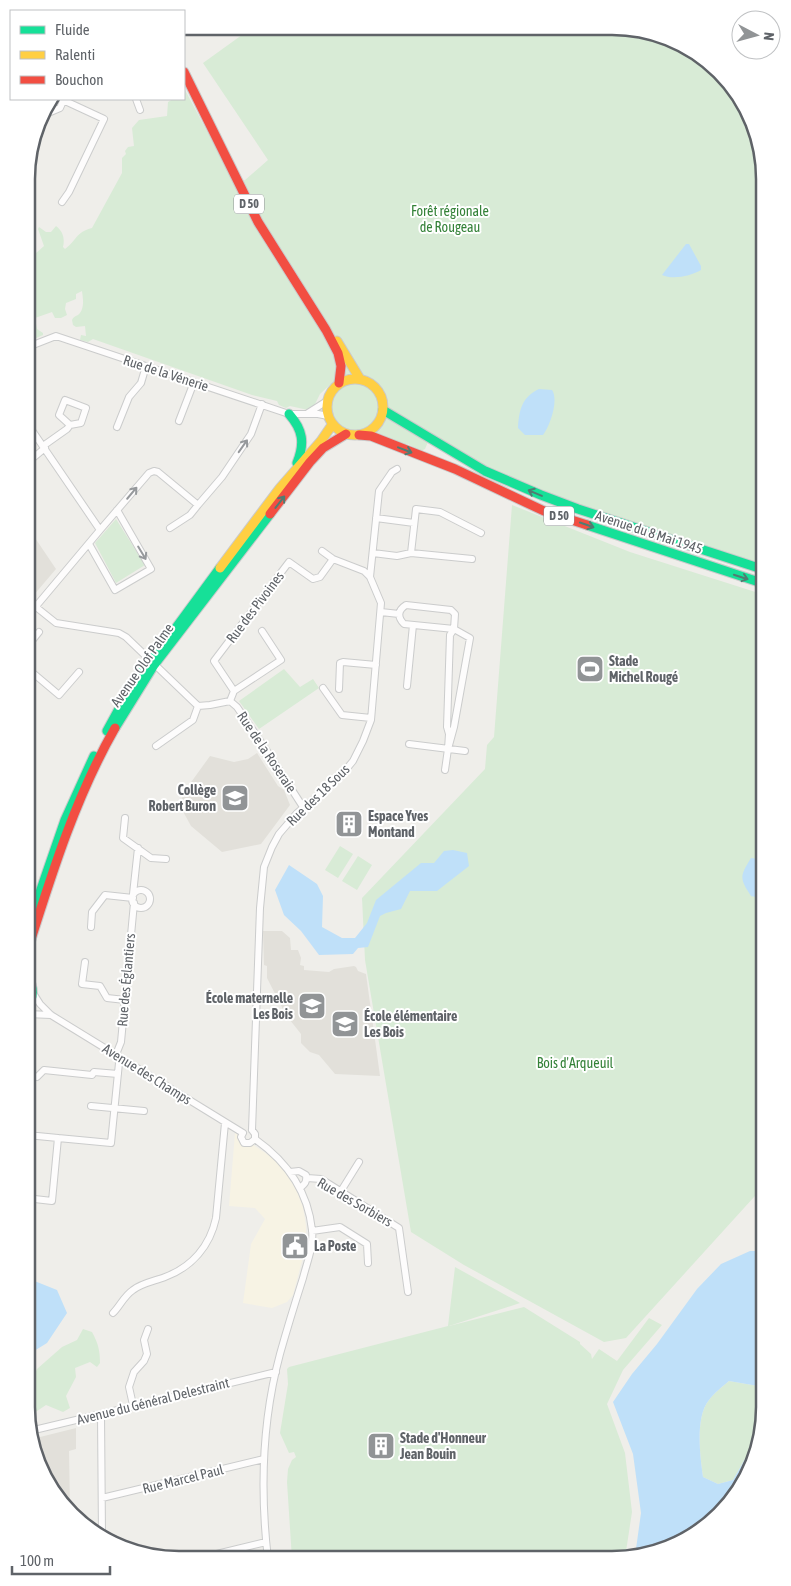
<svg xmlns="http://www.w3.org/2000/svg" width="791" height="1586" viewBox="0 0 791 1586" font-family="'Asap Condensed',sans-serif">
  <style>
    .commercial { fill: #f7f3e4 }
    .education { fill: #e2e0da }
    .green { fill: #d8ebd6 }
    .water { fill: #bfe0f9 }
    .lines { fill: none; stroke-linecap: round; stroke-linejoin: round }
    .street-casing { stroke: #cbcccc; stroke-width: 8 }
    .fast-casing { stroke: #cacacb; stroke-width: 11 }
    .slow-casing { stroke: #cacacb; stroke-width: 11 }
    .jam-casing { stroke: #cacacb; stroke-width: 11 }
    .street { stroke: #fdfcfc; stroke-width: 6 }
    .fast { stroke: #16e098; stroke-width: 9 }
    .slow { stroke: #ffcf43; stroke-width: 9 }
    .jam { stroke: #f24e42; stroke-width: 9 }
    .oneway { stroke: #96999c }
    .oneway2 { stroke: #507c72 }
    .labels { text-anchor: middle; stroke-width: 4; stroke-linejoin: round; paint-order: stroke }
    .shield { fill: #fff; stroke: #8f9295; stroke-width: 1 }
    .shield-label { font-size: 12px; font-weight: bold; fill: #5f6368 }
    .park-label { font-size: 14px; fill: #348238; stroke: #fff }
    .street-label { font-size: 14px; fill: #5f6368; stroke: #fff }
    .poi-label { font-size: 14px; font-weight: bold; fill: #5f6368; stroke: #fff; text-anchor: start }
    .rim { fill: none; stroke: #5f6368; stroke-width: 2.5 }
  </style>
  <rect width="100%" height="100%" fill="#efeeea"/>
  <!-- commercial -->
  <path class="commercial" d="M235 1133 273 1158 286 1173 296 1189 303 1207 306 1226V1246L293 1295 287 1302 272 1308 243 1303 251 1244 265 1219 255 1208 229 1206Z"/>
  <!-- education -->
  <path class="education" d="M27 526 56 569 27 603Z
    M257 753 278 786 284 790 290 805 261 844 222 852 191 826 180 806 184 792 210 756 234 762 248 759Z
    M263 931H282L290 938 291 950H298L301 958 300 965 304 966V970L329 972 334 969 354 966 356 967 358 971 366 974 380 1076 335 1074 319 1055 310 1052 301 1043V1034L286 1015 267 978V966L264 965Z
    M76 1428V1449L69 1451 70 1509 34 1456 32 1439Z"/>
  <!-- green -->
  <path class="green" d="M253 27 641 29 713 64 757 130 765 179V569L541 492 486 468 431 435 425 449 421 451 408 444 400 445C380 440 332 436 329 411 327 399 336 394 334 381L320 394 314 406 308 410 290 406 286 408 279 405 277 401 252 395 93 339 88 342 80 340 81 335 86 336 85 326 76 327 73 325 72 320C73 317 76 316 78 315 85 309 83 299 82 291L76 294V299L66 303 65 309 67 315 61 318H55L52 312 35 318 37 329 43 333V335L34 339 29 336 27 332V261L44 246 38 229 39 227 46 232H51L56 226C63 231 65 239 63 247L65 249C76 241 76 232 92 228L122 173V158L126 154 125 151 128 147 134 146 132 128 139 120 167 116 168 102 173 99H184V88L235 184 245 180 268 160 203 63Z
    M512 505 630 552 765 595 764 1186 626 1338 604 1342 464 1265 411 1232 365 960 362 898 485 769 487 745 494 737Z
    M116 519 145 565 116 583 95 543Z
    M284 669 300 687 313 679 319 688 259 729 239 701Z
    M340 846 353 854 338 878 325 870Z
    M358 856 372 865 357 890 342 881Z
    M455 1267 520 1303 449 1326 524 1307 580 1342V1344L591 1354 592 1359 599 1349 617 1361 649 1318 662 1325 623 1370 607 1404 625 1453 632 1512 625 1558 612 1560 292 1559 287 1482 288 1469 292 1460 296 1457 294 1452 289 1453 280 1433 288 1384 287 1369 289 1367 448 1326Z
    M83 1329 92 1332C98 1343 100 1350 100 1363L97 1367 90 1362 75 1368 76 1377 66 1396 70 1408 63 1412 46 1405 28 1417 26 1402 36 1395 32 1381 37 1369 62 1347 77 1340Z
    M729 1381 758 1386 764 1391V1417L756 1453 745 1459 733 1480 718 1484 703 1477C700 1456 695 1417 709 1400 714 1393 722 1387 729 1381Z"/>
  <!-- water -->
  <path class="water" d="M686 244H689L701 266V270C691 276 673 280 662 275Z
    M539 389 552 390C559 400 550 426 543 435H525L518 428C519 410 522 397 539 389Z
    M453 850 467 853 469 866 437 891H410L401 909 386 913 380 916 368 947 358 948 353 954 319 955 301 931 284 915 275 890 289 865 317 884 323 896 322 927 342 938H355L367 923 376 900 421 863H434L444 851Z
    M751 858 765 860V899L751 896C739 878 740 876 751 858Z
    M750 1251H764V1391L758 1386 729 1381C722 1387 714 1393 709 1400 695 1417 700 1456 703 1477L718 1484 733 1480 745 1459 756 1453C746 1497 703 1536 662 1551 653 1554 643 1555 635 1556L641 1513 633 1454 613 1402 632 1374 657 1344 697 1289 721 1264Z
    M32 1280 57 1290 67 1313 47 1343 26 1356V1281Z"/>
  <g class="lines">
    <defs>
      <path id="street" d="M136 99 140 110
        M41 116 60 108 64 99
        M62 202 69 192 104 119 63 100
        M27 345H33L56 336 289 414H318L328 416
        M65 400 86 408 81 423 70 425 59 415Z
        M308 413 327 401
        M179 421 194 382
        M117 427 129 397 141 383 146 366
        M43 446 67 429 70 425
        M27 463 45 448
        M376 518 414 523
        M170 528 190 515 198 505
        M100 530 149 473 154 471 158 472 198 505 222 477 251 434 262 404
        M89 544 115 590 151 569 117 510
        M373 553 397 556 411 553 416 509 440 512 481 533
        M411 553 472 559
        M370 577 379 491 392 472 397 469
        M406 605 451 610 455 614 454 629 404 624C397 617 398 610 406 605Z
        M36 607 56 623 119 633 126 637 198 706 210 705 230 701 237 707 267 751 303 807
        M381 612 399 614
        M27 617 100 530 27 423
        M454 629 470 638 454 727 448 749 449 734 447 727 450 635Z
        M27 647 39 632
        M27 668 59 695 79 672
        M407 686 413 625
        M323 688 342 715 371 718
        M339 689 340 663 343 662 376 665
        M234 691 281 660 262 631
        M230 701 234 691 214 661 289 562 313 579 320 577 333 559
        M409 744 465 751
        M156 746 193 720 198 706
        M445 770 448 749
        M125 818 123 838 151 858 166 859
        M132 899a9 9 0 1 1 18 0a9 9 0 1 1-18 0Z
        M133 894 138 848
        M91 927 92 912 105 895 133 898
        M85 962 82 984 100 986 107 998 125 1000
        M33 993 40 1004 51 1015 243 1133
        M27 1014 51 1015
        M37 1077 44 1070 92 1075 94 1072 118 1074
        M91 1106 144 1111
        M252 1130 260 908 264 867 272 847 279 834 297 813 338 779 353 761 363 741 371 720 381 603 370 577 364 571 333 559 322 551
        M252 1130 255 1134V1139C286 1161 308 1191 312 1230 314 1246 307 1262 303 1278 295 1303 287 1329 280 1354 262 1421 260 1491 268 1559
        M243 1133 241 1137 244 1143H250L255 1139
        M27 1135 58 1138
        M290 1172 299 1171 306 1175C307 1182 305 1184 300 1188
        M307 1178 321 1179 399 1228 408 1292
        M341 1191 359 1162
        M26 1198 52 1201 58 1138 111 1143 119 1063 117 1052 121 1042 134 903
        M312 1231 340 1227 367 1244 368 1263
        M113 1313C120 1306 124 1296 133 1290 142 1283 155 1281 165 1277 192 1267 210 1246 216 1218L225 1123
        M133 1405 129 1387 134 1372 144 1361 147 1354 144 1340 148 1329
        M101 1414 102 1536
        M30 1431 276 1372
        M102 1498 264 1459
        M196 1559 266 1542"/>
      <path id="fast" d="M383 410 485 471 541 495 578 509 765 570
        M289 414C303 430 305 443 297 463
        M587 525 765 584
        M115 728 154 665 270 514
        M107 731 136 678 159 651 220 568
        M27 930 65 820 94 756
        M27 976C34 987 34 998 27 1009"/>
      <path id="slow" d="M337 341 360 379
        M327 407a28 28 0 1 1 56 0a28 28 0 1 1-56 0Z
        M220 568 280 488 321 441 332 425"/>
      <path id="jam" d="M184 72 258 222 326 330 338 353 341 366 339 383
        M359 435 371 436 455 469 544 511 587 525
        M270 514 310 462 323 448 346 434
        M27 952C51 876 75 798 115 728"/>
    </defs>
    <!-- street casing -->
    <use href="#street" class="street-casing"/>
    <!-- fast casing -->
    <use href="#fast" class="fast-casing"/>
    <!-- slow casing -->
    <use href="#slow" class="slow-casing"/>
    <!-- jam casing -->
    <use href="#jam" class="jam-casing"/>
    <!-- street -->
    <use href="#street" class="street"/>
    <!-- fast -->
    <use href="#fast" class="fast"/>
    <!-- slow -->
    <use href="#slow" class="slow"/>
    <!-- jam -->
    <use href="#jam" class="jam"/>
  </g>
  <!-- one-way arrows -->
  <defs><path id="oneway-shaft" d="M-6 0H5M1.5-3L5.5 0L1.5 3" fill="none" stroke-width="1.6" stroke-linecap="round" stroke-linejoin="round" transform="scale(1.25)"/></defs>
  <g class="oneway">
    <use href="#oneway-shaft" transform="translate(243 446) rotate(-55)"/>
    <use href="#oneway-shaft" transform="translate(132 493) rotate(-50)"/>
    <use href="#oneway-shaft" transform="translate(142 553) rotate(59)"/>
  </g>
  <g class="oneway2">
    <use href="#oneway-shaft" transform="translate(405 450) rotate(21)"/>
    <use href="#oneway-shaft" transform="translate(535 493) rotate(-157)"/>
    <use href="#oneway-shaft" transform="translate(280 502) rotate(-52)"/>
    <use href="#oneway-shaft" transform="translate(587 525) rotate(19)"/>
    <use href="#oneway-shaft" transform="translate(741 577) rotate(18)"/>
  </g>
  <!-- icons -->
  <defs>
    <symbol id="stadium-square" viewBox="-11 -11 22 22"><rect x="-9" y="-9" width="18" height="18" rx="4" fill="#919496" stroke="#fff"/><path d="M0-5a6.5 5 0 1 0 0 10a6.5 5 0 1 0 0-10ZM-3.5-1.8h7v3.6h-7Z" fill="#fff"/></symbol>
    <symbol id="school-square" viewBox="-11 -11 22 22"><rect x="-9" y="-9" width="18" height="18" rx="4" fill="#919496" stroke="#fff"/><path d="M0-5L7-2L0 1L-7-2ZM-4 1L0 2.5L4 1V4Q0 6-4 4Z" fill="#fff"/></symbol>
    <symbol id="building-square" viewBox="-11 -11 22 22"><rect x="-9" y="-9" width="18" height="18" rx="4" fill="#919496" stroke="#fff"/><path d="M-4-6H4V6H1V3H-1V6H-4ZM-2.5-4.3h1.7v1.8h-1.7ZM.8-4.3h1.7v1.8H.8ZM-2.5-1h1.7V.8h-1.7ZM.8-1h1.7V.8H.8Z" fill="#fff"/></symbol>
    <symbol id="civic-square" viewBox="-11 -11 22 22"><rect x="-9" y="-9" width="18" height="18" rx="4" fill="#919496" stroke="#fff"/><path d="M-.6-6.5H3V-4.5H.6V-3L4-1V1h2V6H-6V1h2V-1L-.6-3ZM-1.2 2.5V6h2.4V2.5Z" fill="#fff"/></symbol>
  </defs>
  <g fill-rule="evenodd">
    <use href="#stadium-square" x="574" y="653" width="32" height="32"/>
    <use href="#school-square" x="219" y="782" width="32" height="32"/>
    <use href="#building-square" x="333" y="808" width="32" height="32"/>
    <use href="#school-square" x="296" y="990" width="32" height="32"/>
    <use href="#school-square" x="329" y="1008" width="32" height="32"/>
    <use href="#civic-square" x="279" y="1230" width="32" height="32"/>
    <use href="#building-square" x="365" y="1430" width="32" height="32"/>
  </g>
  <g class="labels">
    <!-- shield labels -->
    <g class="shield">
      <rect x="234" y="194.5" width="30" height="19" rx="4"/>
      <rect x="544" y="506.5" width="30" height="19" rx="4"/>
    </g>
    <g class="shield-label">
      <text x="249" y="208">D 50</text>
      <text x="559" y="520">D 50</text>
    </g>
    <!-- park labels -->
    <g class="park-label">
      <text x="450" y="216">Forêt régionale<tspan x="450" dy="16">de Rougeau</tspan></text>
      <text x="575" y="1068">Bois d'Arqueuil</text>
    </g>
    <!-- street labels -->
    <g class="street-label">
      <text transform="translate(166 373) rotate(18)" y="5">Rue de la Vénerie</text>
      <text transform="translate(649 532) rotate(18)" y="5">Avenue du 8 Mai 1945</text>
      <text transform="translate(255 607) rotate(-53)" y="5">Rue des Pivoines</text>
      <text transform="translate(142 665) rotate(-55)" y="5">Avenue Olof Palme</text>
      <text transform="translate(267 752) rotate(56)" y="5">Rue de la Roseraie</text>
      <text transform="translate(318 795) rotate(-44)" y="5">Rue des 18 Sous</text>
      <text transform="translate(126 980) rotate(-85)" y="5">Rue des Églantiers</text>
      <text transform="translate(147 1074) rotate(32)" y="5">Avenue des Champs</text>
      <text transform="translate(355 1202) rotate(30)" y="5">Rue des Sorbiers</text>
      <text transform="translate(153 1401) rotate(-14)" y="5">Avenue du Général Delestraint</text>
      <text transform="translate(183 1479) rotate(-14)" y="5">Rue Marcel Paul</text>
    </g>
    <!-- poi labels -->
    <g class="poi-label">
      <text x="609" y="666">Stade<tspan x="609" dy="16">Michel Rougé</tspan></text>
      <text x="216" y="795" text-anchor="end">Collège<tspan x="216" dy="16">Robert Buron</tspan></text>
      <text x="368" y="821">Espace Yves<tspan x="368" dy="16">Montand</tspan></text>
      <text x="293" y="1003" text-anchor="end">École maternelle<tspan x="293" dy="16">Les Bois</tspan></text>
      <text x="364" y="1021">École élémentaire<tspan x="364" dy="16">Les Bois</tspan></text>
      <text x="314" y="1251">La Poste</text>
      <text x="400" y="1443">Stade d'Honneur<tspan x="400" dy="16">Jean Bouin</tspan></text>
    </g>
  </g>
  <!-- crop -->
  <path d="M0 0H791V1586H0ZM179 35H612A144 144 0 0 1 756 179V1407A144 144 0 0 1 612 1551H179A144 144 0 0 1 35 1407V179A144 144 0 0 1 179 35Z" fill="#fff" fill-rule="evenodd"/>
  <path class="rim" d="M179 35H612A144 144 0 0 1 756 179V1407A144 144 0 0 1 612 1551H179A144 144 0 0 1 35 1407V179A144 144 0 0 1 179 35Z"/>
  <!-- legend -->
  <rect x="10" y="10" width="175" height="90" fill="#ffffff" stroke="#bfc1c3"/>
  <rect x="20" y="26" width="25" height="8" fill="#16e098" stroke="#bfc1c3"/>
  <text x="55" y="35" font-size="15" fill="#5f6368">Fluide</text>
  <rect x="20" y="51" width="25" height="8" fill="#ffcf43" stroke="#bfc1c3"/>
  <text x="55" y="60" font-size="15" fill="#5f6368">Ralenti</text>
  <rect x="20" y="76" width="25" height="8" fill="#f24e42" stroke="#bfc1c3"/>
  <text x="55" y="85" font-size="15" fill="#5f6368">Bouchon</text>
  <!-- north arrow -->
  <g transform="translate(756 35) rotate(96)"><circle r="24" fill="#ffffff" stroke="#bfc1c3"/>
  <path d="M0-4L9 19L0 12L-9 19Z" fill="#919496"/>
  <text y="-8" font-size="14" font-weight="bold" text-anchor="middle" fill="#5f6368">N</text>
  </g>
  <!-- scale -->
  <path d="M12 1566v8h98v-8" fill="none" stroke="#5f6368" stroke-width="2.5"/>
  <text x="20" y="1566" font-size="15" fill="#5f6368" stroke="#ffffff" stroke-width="4" paint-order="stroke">100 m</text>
</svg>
